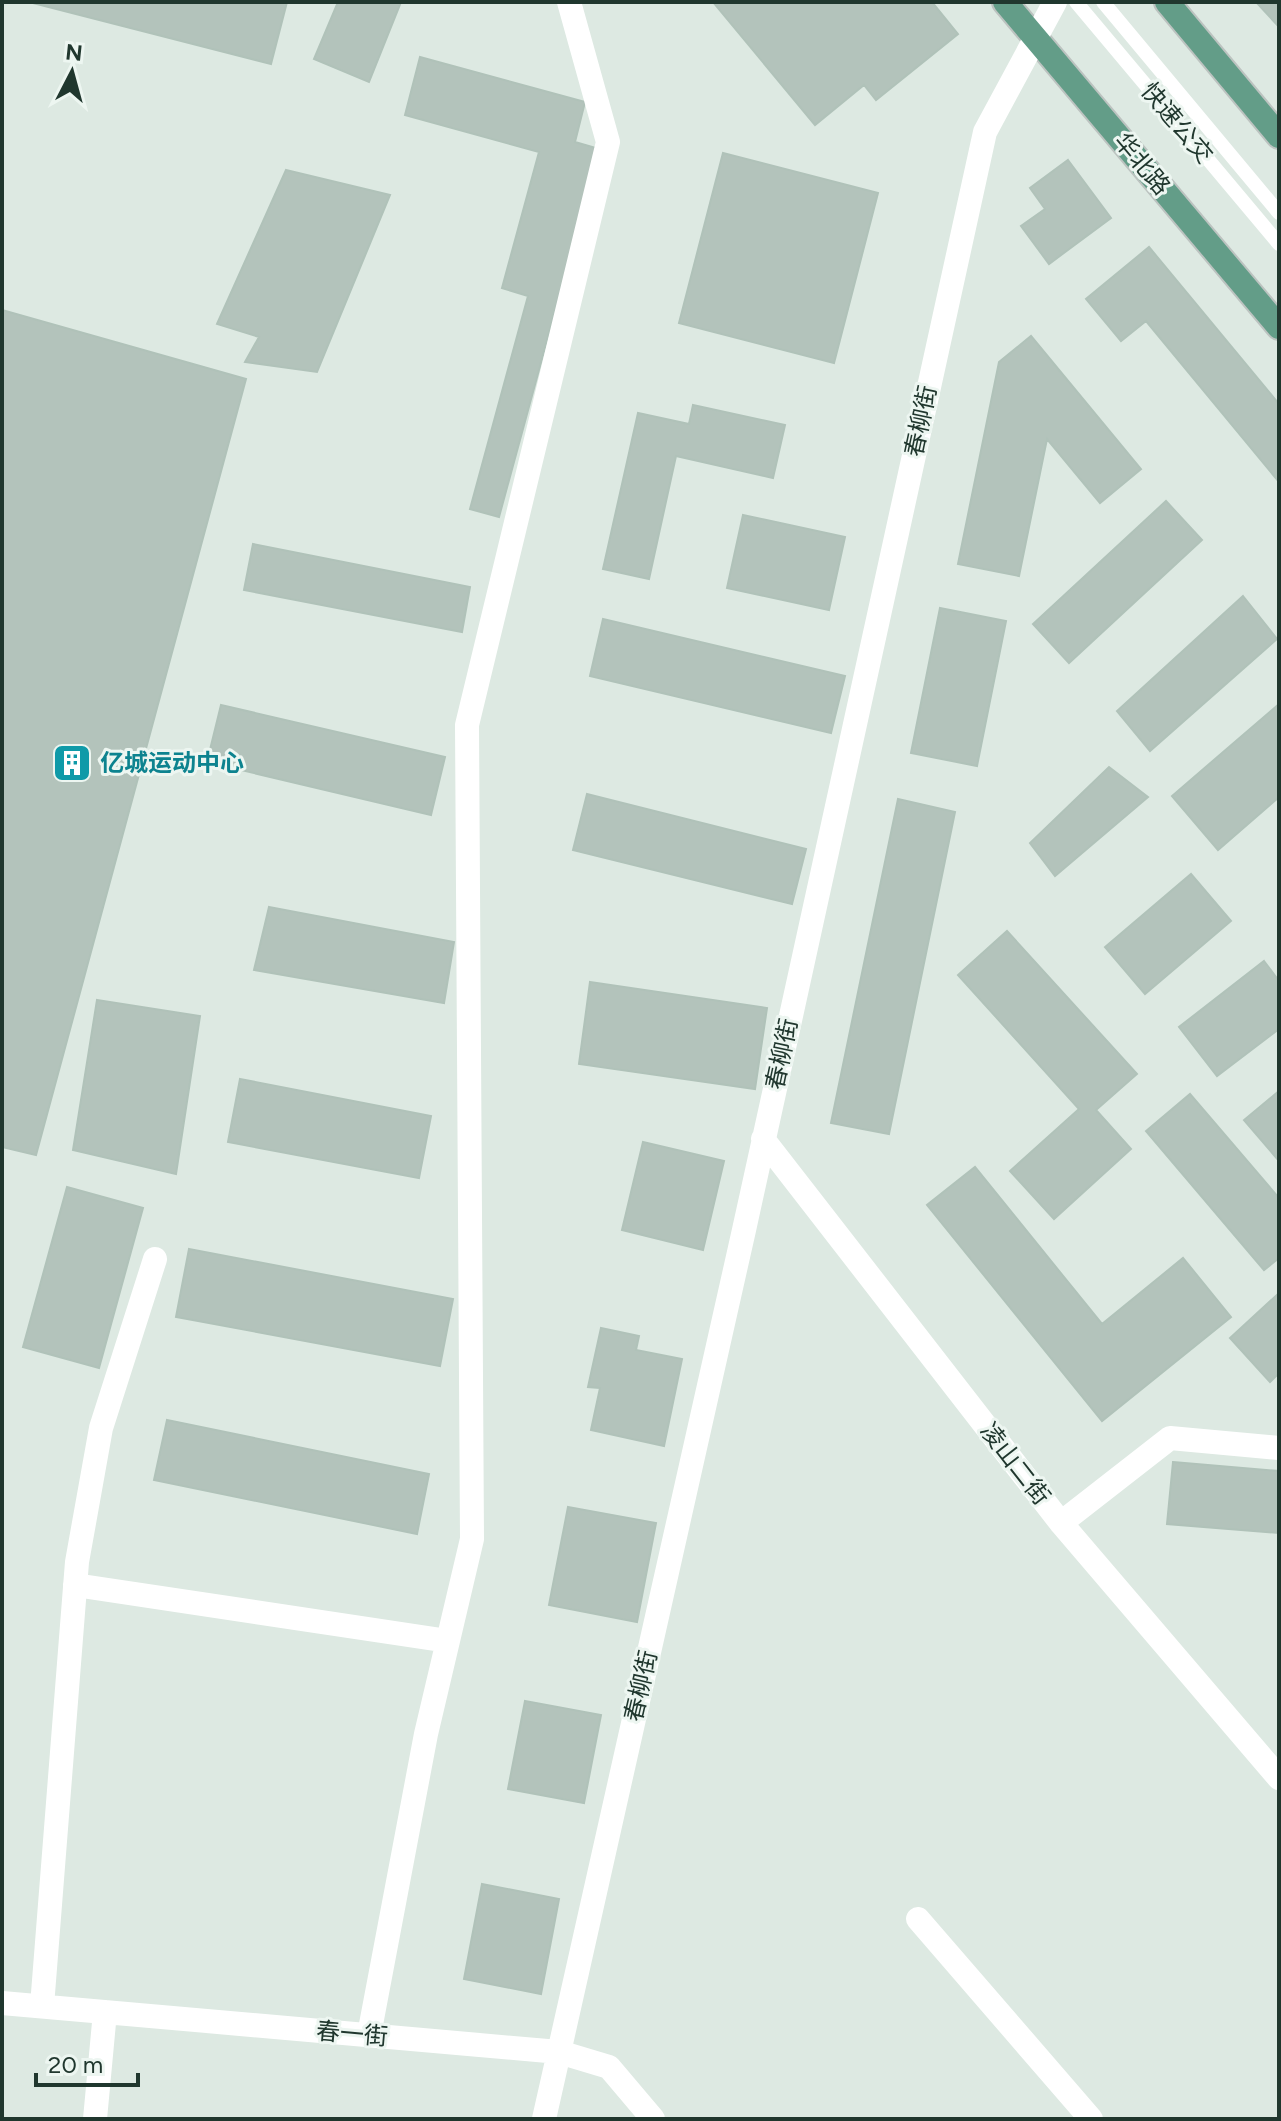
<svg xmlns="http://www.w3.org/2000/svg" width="1281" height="2121" viewBox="0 0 1281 2121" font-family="Figtree,'Noto Sans SC',sans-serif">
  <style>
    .building { fill: #b3c3bb; stroke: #b0c2b9; stroke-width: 2 }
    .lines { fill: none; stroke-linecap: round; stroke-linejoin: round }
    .primary-casing { stroke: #bcc3c0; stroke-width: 28 }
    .service { stroke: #fff; stroke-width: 14 }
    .minor { stroke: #fff; stroke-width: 24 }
    .primary { stroke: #639d88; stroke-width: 24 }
    .labels { text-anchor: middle; stroke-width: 6; stroke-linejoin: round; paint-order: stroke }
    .street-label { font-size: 24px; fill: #20372e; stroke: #edf6f1 }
    .culture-label { font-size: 24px; font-weight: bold; fill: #0d838f; stroke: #edf6f1; text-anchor: start }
  </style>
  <rect width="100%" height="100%" fill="#dde9e2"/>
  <!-- building -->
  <path class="building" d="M29 2H287L271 64Z
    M338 2H401L369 82 314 59Z
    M713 2H932L958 34 876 100 864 85 815 125Z
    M1256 2H1279V27Z
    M420 57 585 102 575 142 599 149 499 517 470 509 528 296 502 288 539 152 405 115Z
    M723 153 878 193 834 363 679 323Z
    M1068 160 1111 218 1049 264 1021 226 1045 209 1030 188Z
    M286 170 390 195 317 372 245 362 259 337 217 324Z
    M1149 247 1279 404V482L1146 321 1121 341 1086 299Z
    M2 310 246 379 36 1155 2 1147Z
    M1031 336 1141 469 1100 503 1047 439 1019 576 958 564 999 362Z
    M693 405 785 425 773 478 676 456 649 579 603 569 638 413 689 424Z
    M1166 501 1202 540 1069 663 1033 624Z
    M743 515 845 537 829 610 727 588Z
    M253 544 470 587 462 632 244 590Z
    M1243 596 1277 639 1150 751 1117 711Z
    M940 608 1006 621 977 766 911 753Z
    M603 619 845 676 831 733 590 676Z
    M1279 704V797L1218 850 1172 796Z
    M221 705 445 757 431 815 207 762Z
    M1109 767 1148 797 1055 876 1030 843Z
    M587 794 806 849 792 904 573 850Z
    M898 799 955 812 889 1134 831 1123Z
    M1191 874 1231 921 1145 994 1105 947Z
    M269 907 454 942 444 1003 254 970Z
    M1007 931 1137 1074 1096 1110 1131 1149 1054 1219 1010 1171 1079 1109 958 975Z
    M1264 961 1279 981V1029L1217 1076 1179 1027Z
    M590 982 767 1008 755 1089 579 1064Z
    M97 1000 200 1016 176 1174 73 1150Z
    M240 1079 431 1116 419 1178 228 1142Z
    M1279 1091V1161L1244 1120Z
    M1190 1094 1279 1198V1258L1264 1270 1146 1131Z
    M643 1142 724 1161 703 1250 622 1230Z
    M975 1167 1102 1324 1183 1258 1231 1317 1102 1421 927 1205Z
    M67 1187 143 1208 99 1368 23 1347Z
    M189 1249 453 1299 440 1366 176 1317Z
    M1279 1293V1373L1270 1382 1230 1338Z
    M601 1328 639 1336 636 1350 682 1359 664 1446 591 1430 600 1388 588 1387Z
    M167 1420 429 1474 417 1534 154 1480Z
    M1173 1462 1279 1471V1533L1167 1524Z
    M568 1507 656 1523 637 1622 549 1605Z
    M525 1701 601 1715 584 1803 508 1789Z
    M482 1884 559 1899 541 1994 464 1979Z"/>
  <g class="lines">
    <defs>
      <path id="primary" d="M1005 2 1279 327
        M1167 2 1279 136"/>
    </defs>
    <!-- primary casing -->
    <use href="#primary" class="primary-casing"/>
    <!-- service -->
    <path class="service" d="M1076 2 1279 244
      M1103 2 1279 213"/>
    <!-- minor -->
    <path class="minor" d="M763 1139 1061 1523 1279 1778
      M1061 1523 1170 1438 1279 1448
      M75 1585 448 1641
      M918 1919 1091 2119
      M2 2003 559 2052 609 2067 653 2119
      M42 2006 77 1562 101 1428 155 1259
      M369 2035 426 1734 472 1539 467 725 608 142 569 2
      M95 2119 105 2012
      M544 2119 744 1230 985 132 1055 2"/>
    <!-- primary -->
    <use href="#primary" class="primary"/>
  </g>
  <!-- icons -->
  <defs>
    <symbol id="building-square" viewBox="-11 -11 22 22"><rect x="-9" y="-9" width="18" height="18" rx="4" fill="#0f9aa8" stroke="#edf6f1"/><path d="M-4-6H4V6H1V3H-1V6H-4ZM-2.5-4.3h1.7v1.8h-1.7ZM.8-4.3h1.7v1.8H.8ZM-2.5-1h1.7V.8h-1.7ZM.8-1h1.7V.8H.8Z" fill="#fff"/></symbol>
  </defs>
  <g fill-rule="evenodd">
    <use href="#building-square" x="50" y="741" width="44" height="44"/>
  </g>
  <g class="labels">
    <!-- street labels -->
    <g class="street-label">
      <text transform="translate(1177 123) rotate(50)" y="8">快速公交</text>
      <text transform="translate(1142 164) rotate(50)" y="8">华北路</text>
      <text transform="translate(921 421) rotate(-78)" y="8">春柳街</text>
      <text transform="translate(782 1054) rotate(-78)" y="8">春柳街</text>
      <text transform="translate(1015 1464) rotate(52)" y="8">凌山二街</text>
      <text transform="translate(641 1686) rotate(-77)" y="8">春柳街</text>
      <text transform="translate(352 2034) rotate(5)" y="8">春一街</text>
    </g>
    <!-- culture labels -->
    <g class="culture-label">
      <text x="100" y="771">亿城运动中心</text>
    </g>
  </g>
  <!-- border -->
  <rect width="1281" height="2121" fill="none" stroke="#20372e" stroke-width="8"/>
  <!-- north arrow -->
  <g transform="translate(72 72) rotate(6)" stroke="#edf6f1" stroke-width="6" paint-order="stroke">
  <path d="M0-6L14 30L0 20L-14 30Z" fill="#20372e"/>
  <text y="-12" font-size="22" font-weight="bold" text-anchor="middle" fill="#20372e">N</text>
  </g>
  <!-- scale -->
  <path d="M36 2073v12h102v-12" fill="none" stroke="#20372e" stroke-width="4"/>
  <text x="48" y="2073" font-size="24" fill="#20372e" stroke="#edf6f1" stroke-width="6" paint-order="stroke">20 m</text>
</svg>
